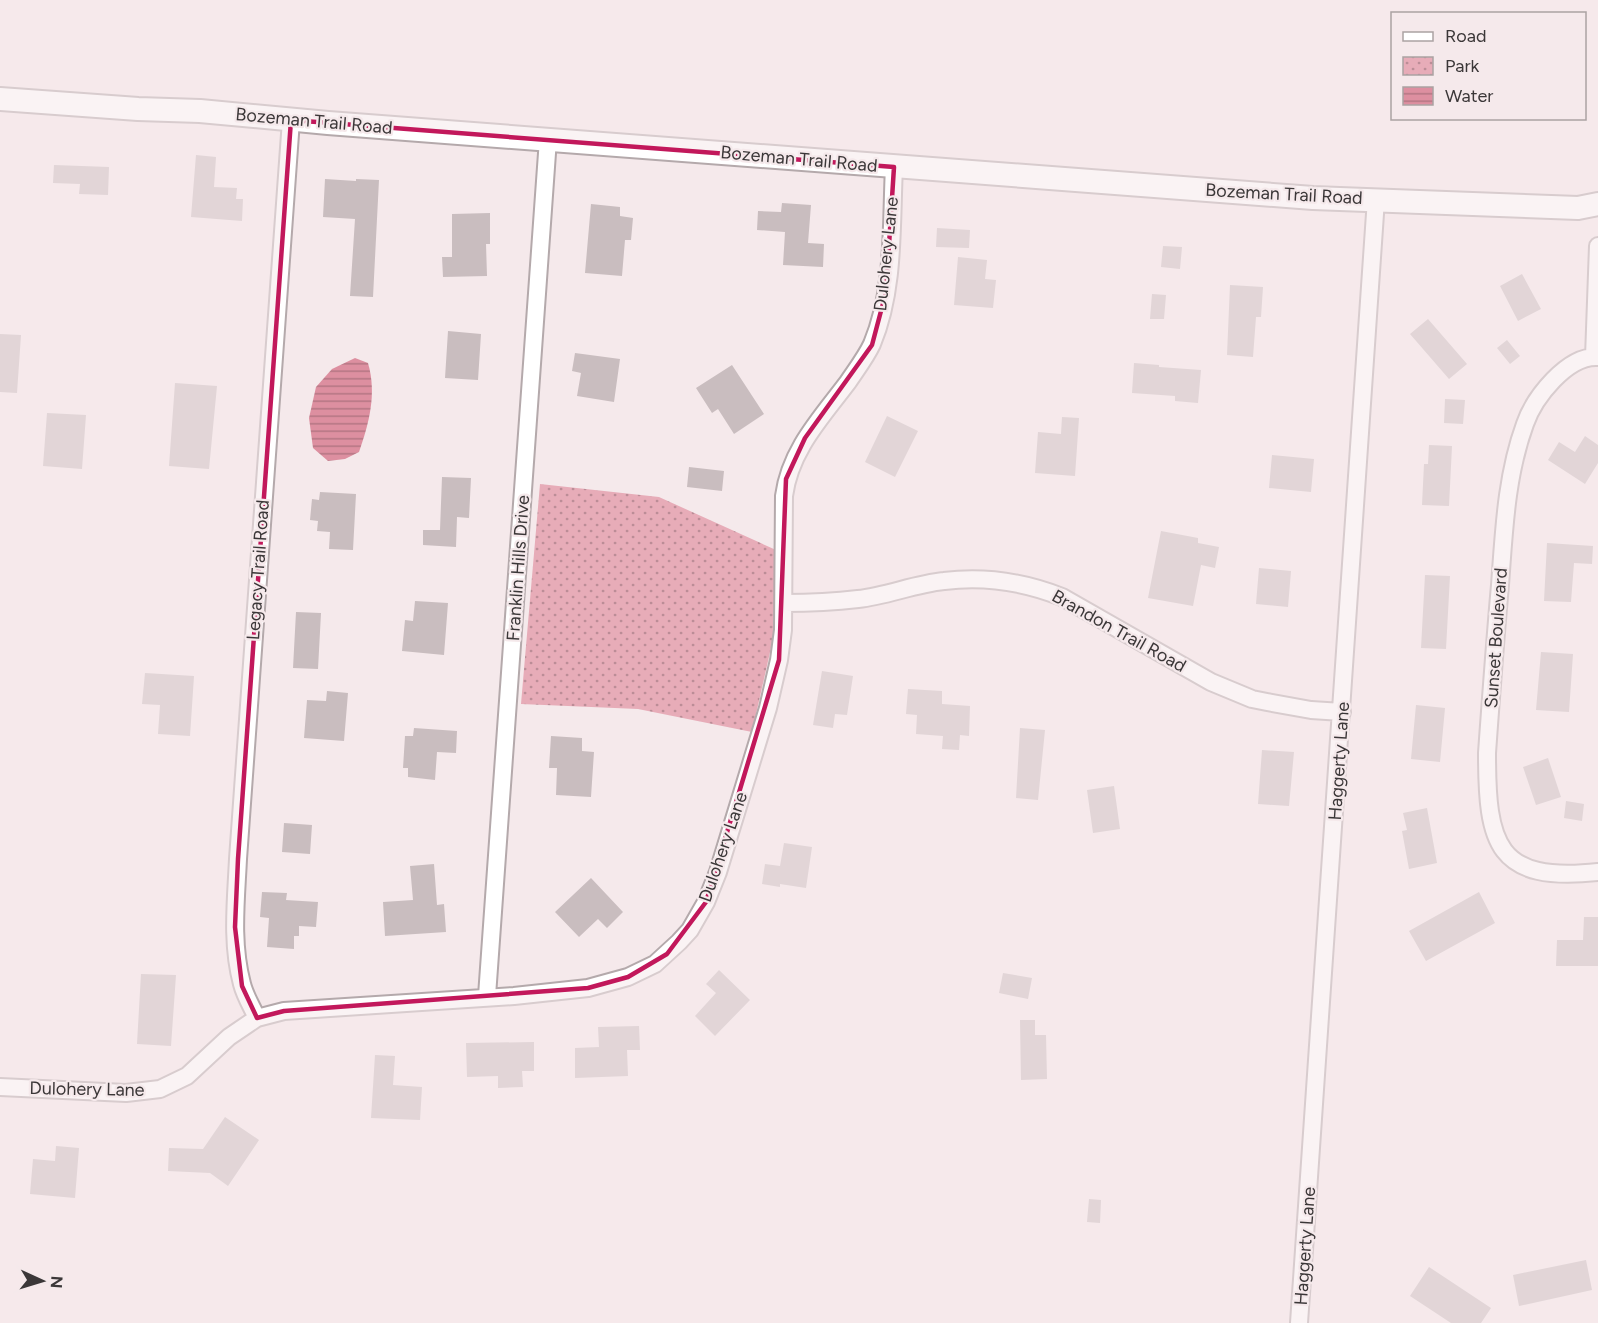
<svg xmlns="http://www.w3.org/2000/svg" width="1598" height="1323" viewBox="0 0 1598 1323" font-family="Figtree,sans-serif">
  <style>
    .park { fill: url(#park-dots) }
    .water { fill: url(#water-rules) }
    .building { fill: #c9bdbf }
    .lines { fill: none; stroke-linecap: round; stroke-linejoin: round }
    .street-casing { stroke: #b4a9ab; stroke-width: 20 }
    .secondary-casing { stroke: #b4a9ab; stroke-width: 26 }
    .street { stroke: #fff; stroke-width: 16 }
    .secondary { stroke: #fff; stroke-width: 22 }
    .marked { fill: none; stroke: #c2185b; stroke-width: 4.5; stroke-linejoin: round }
    .labels { text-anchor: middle; stroke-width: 4.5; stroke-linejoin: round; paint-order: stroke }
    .street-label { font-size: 18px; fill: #3b3738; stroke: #f5e9eb }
  </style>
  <defs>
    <pattern id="park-dots" width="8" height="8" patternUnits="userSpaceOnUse" patternTransform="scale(1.5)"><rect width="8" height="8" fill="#e7acb8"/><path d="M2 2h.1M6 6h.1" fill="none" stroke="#bc8d97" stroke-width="1.8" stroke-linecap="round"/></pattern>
    <pattern id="water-rules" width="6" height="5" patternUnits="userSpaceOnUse" patternTransform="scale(1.5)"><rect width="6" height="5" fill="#dd8fa0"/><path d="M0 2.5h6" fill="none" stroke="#b47683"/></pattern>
  </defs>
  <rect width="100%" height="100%" fill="#f5e9eb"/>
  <!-- park -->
  <path class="park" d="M540 484 659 497 776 550 773 639 752 732 638 709 521 704Z"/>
  <!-- water -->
  <path class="water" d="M355 358 368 363C377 394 369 423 359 452L345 459 328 461 313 448 309 418 316 387 332 369Z"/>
  <!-- building -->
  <path class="building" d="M196 155 216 157 214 187 237 188 236 199H243L242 221 191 217Z
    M54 165 109 167 108 195 79 194 80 184 53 183Z
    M325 179 356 181V179L379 180 373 297 350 296 355 219 323 217Z
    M782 203 811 205 808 243 824 244 823 267 783 265 785 232 757 230 758 211 781 212Z
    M591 204 620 207V216L633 218 631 240H625L622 276 585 273Z
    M490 213V244H486L487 276 443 277 442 257H452V214Z
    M937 228 970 230 969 248 936 247Z
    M1163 246 1182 247 1180 269 1161 267Z
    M958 257 987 260 985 279 996 280 993 308 954 305Z
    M1522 274 1541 309 1518 321 1500 286Z
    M1230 285 1263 287 1261 317H1256L1253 357 1227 355Z
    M1152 294 1166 295 1164 319H1150Z
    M1428 319 1467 364 1449 379 1410 334Z
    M448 331 481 334 478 380 445 378Z
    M0 334 21 335 17 393 0 392Z
    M1507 340 1520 356 1510 364 1497 348Z
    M575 353 620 359 614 402 577 396 581 373 572 371Z
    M1134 363 1159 365V367L1201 370 1198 403 1175 401V396L1132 393Z
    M732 365 764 414 734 434 718 409 712 413 696 388Z
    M175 383 217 386 209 469 169 466Z
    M1445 399 1465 400 1463 424 1444 423Z
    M47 413 86 415 82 469 43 466Z
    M887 416 918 431 895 477 865 462Z
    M1062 417 1079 418 1075 476 1035 473 1038 432 1061 434Z
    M1585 436 1598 445V463L1585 484 1548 460 1559 442 1575 452Z
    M1429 445 1452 446 1449 506 1422 505 1424 464H1428Z
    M1272 455 1314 459 1311 492 1269 488Z
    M689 467 724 471 722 491 687 487Z
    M442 477 471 478 469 518 457 517 456 547 423 545V530H440Z
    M320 492 356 494 353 550 329 549 330 532 317 531 318 521 310 520 312 499 319 500Z
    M1161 531 1198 538V543L1219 547 1215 568 1201 565 1193 606 1148 598Z
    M1547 543 1593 546 1592 564 1574 563 1571 602 1544 601Z
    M1259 568 1291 571 1288 607 1256 604Z
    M1425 575 1450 576 1446 649 1421 648Z
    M415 601 448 603 444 655 402 651 405 620 413 621Z
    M296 612 321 613 318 669 293 668Z
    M1541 652 1573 654 1569 712 1536 710Z
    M822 671 853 676 847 715 835 714 833 728 813 725Z
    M145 673 194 676 190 736 158 734 160 705 142 704Z
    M908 689 942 691V704L970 706 969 736 960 735 959 750 942 749 943 736 916 734 917 715 906 714Z
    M327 691 348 693 344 741 304 738 307 700 326 701Z
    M1416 705 1445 708 1440 762 1411 759Z
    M414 728 457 731 456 753 437 752 435 780 408 777V768H403L405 736H413Z
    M1020 728 1045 730 1038 800 1016 798Z
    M551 736 582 738V751L594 752 591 797 556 795 557 768H549Z
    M1262 750 1294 752 1289 806 1258 804Z
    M1548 758 1561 797 1536 805 1523 767Z
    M1114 786 1120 829 1093 833 1087 790Z
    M1566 801 1584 804 1582 821 1564 818Z
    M1427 808 1437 863 1409 869 1402 831 1407 830 1403 813Z
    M284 823 312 825 310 854 282 852Z
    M784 843 812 847 806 888 780 884V887L762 884 765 864 780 866Z
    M434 864 437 905 444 904 446 932 385 936 383 902 413 900 410 866Z
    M591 878 623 912 607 928 598 919 579 937 555 912Z
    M262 892 287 893 286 900 318 902 316 927 299 926V936H294V949L267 947 269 918 260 917Z
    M1479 892 1495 923 1426 961 1409 931Z
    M1584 917H1598V966H1556L1557 940H1583Z
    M719 970 750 1000 715 1036 695 1016 716 993 706 984Z
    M1003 973 1032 978 1028 999 999 993Z
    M141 974 176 975 171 1046 137 1044Z
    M1020 1020H1035V1035H1046L1047 1079 1021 1080Z
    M639 1026 640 1050H627L628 1076 575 1078V1048L599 1047 598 1027Z
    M534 1042V1071H522L523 1087 498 1088V1076L467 1077 466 1043Z
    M375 1055 395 1056 393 1085 422 1087 420 1120 371 1118Z
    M225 1117 259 1140 228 1186 210 1173 168 1171 169 1148 203 1149Z
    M56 1146 79 1148 75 1198 30 1194 33 1159 55 1161Z
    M1089 1199 1101 1200 1100 1223 1087 1222Z
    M1586 1260 1592 1290 1519 1306 1513 1275Z
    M1429 1267 1491 1308 1481 1323H1451L1410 1296Z"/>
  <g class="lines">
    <defs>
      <path id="street" d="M1594 357 1598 246
        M1598 357C1567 355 1534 398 1525 424 1506 476 1504 531 1500 585 1495 641 1491 697 1487 753 1487 844 1496 883 1598 872
        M784 603C808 603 833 602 858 599 887 596 914 584 944 581 984 576 1024 582 1062 597L1211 682 1252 699 1267 702 1311 710 1342 712
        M487 996 548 139
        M257 1018C252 1007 245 996 242 984 231 943 236 901 238 859L291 120
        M0 1087 126 1093 160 1089 187 1076 229 1037 257 1018 284 1011 514 996 588 988 628 977 655 964 679 942 690 930 706 902 718 872 768 708 779 660 783 630 784 496C790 450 821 418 848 382 856 370 866 357 872 344 895 289 891 225 894 167
        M1299 1323 1376 199"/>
      <path id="secondary" d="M0 99 138 109 200 111 328 123 1313 198 1578 208 1598 204"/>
    </defs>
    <!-- street casing -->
    <use href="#street" class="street-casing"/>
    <!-- secondary casing -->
    <use href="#secondary" class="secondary-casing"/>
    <!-- street -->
    <use href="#street" class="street"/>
    <!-- secondary -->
    <use href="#secondary" class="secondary"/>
  </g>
  <!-- marked area -->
  <path d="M0 0H1598V1323H0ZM291 120 894 167 886 292 872 345 805 438 786 479 779 660 706 902 667 954 628 977 588 988 284 1011 257 1018 242 986 235 927 238 859Z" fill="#f5e9eb" fill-opacity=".55" fill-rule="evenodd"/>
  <path class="marked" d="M291 120 894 167 886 292 872 345 805 438 786 479 779 660 706 902 667 954 628 977 588 988 284 1011 257 1018 242 986 235 927 238 859Z"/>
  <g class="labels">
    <!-- street labels -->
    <g class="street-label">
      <text transform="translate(314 121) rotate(5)" y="6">Bozeman Trail Road</text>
      <text transform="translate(799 159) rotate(5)" y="6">Bozeman Trail Road</text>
      <text transform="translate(1284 194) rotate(3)" y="6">Bozeman Trail Road</text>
      <text transform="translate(886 254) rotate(-84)" y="6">Dulohery Lane</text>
      <text transform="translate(518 568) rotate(-86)" y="6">Franklin Hills Drive</text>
      <text transform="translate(258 570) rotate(-86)" y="6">Legacy Trail Road</text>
      <text transform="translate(1119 631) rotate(29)" y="6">Brandon Trail Road</text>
      <text transform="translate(1496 638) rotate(-86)" y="6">Sunset Boulevard</text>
      <text transform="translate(1339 761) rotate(-86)" y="6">Haggerty Lane</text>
      <text transform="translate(723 847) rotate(-71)" y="6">Dulohery Lane</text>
      <text transform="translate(87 1089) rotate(1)" y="6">Dulohery Lane</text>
      <text transform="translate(1305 1246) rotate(-86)" y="6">Haggerty Lane</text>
    </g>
  </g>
  <!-- legend -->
  <rect x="1391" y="12" width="195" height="108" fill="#f5e9eb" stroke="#aba2a3" stroke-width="1.5"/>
  <rect x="1403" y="32" width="30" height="9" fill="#ffffff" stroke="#aba2a3" stroke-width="1.5"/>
  <text x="1445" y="42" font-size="18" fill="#3b3738">Road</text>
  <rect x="1403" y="57" width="30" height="18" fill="url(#park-dots)" stroke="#aba2a3" stroke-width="1.5"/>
  <text x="1445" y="72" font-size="18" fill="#3b3738">Park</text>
  <rect x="1403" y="87" width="30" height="18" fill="url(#water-rules)" stroke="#aba2a3" stroke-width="1.5"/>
  <text x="1445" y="102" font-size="18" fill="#3b3738">Water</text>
  <!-- north arrow -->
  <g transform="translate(42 1281) rotate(94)" stroke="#f5e9eb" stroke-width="4.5" paint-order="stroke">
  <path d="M0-4.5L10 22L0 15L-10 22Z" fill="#3b3738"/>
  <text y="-9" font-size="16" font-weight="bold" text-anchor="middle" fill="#3b3738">N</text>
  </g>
</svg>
